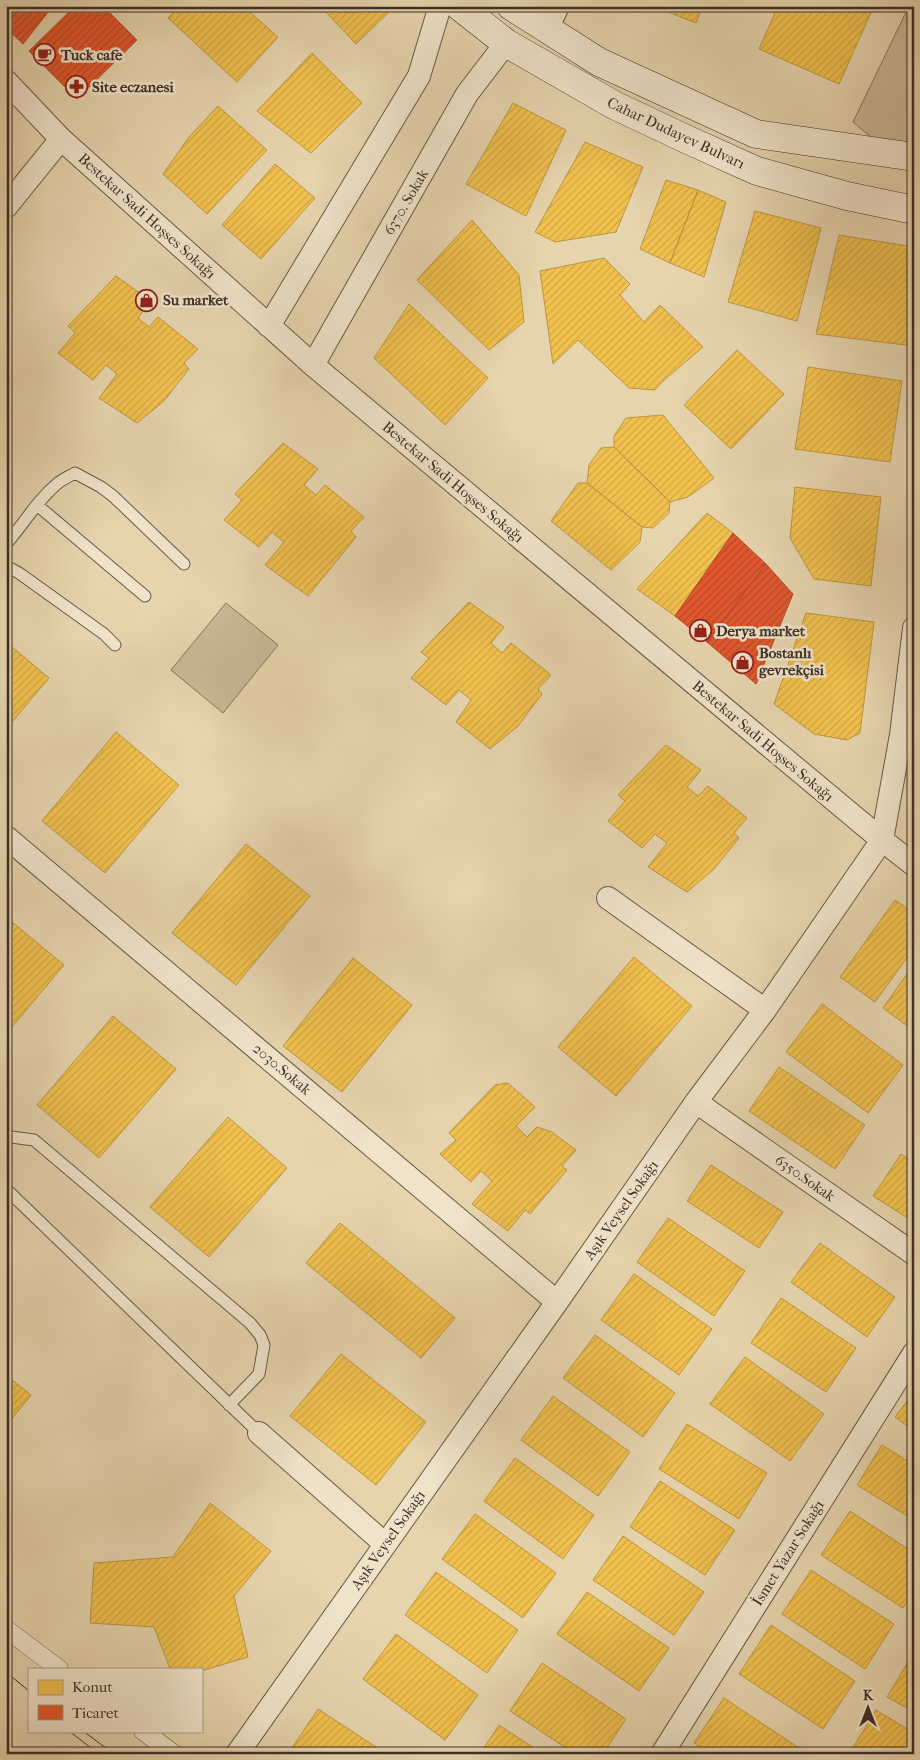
<svg xmlns="http://www.w3.org/2000/svg" width="920" height="1760" viewBox="0 0 920 1760" font-family="'IM FELL French Canon',serif">
  <style>
    .green { fill: #c9b896; stroke: #82745e }
    .homes { fill: url(#homes-hatch); stroke: #bb9542 }
    .shops { fill: url(#shops-hatch); stroke: #b24b2c }
    .lines { fill: none; stroke-linecap: round; stroke-linejoin: round }
    .service-casing { stroke: #665848; stroke-width: 13 }
    .pedestrian-casing { stroke: #665848; stroke-width: 19 }
    .minor-casing { stroke: #665848; stroke-width: 24 }
    .secondary-casing { stroke: #3c2f26; stroke-width: 29 }
    .service { stroke: #efe3ca; stroke-width: 11 }
    .pedestrian { stroke: #efe3ca; stroke-width: 18 }
    .minor { stroke: #efe3ca; stroke-width: 22 }
    .secondary { stroke: #efe3ca; stroke-width: 28 }
    .tram { stroke: #3c2f26; stroke-width: 1 }
    .labels { text-anchor: middle; stroke-width: 5; stroke-linejoin: round; paint-order: stroke }
    .poi-label { font-size: 15px; font-weight: bold; fill: #3c2f26; stroke: #efe3ca; text-anchor: start }
    .street-label { font-size: 15px; fill: #3c2f26; stroke: #efe3ca }
  </style>
  <defs>
    <pattern id="homes-hatch" width="6" height="6" patternUnits="userSpaceOnUse" patternTransform="scale(1.25)"><rect width="6" height="6" fill="#f2c14e"/><path d="M-1 1l2-2M0 6l6-6M5 7l2-2" fill="none" stroke="#d0a644"/></pattern>
    <pattern id="shops-hatch" width="6" height="6" patternUnits="userSpaceOnUse" patternTransform="scale(1.25)"><rect width="6" height="6" fill="#e4572e"/><path d="M-1 1l2-2M0 6l6-6M5 7l2-2" fill="none" stroke="#ba4827"/></pattern>
  </defs>
  <rect width="100%" height="100%" fill="#e6d4ad"/>
  <filter id="stains"><feTurbulence type="fractalNoise" baseFrequency=".004" numOctaves="4"/><feColorMatrix values="0 0 0 0 .2 0 0 0 0 .09 0 0 0 0 .02 0 0 0 .5 -.17"/></filter>
  <radialGradient id="worn" r=".72"><stop offset=".6" stop-color="#630" stop-opacity="0"/><stop offset="1" stop-color="#630" stop-opacity=".3"/></radialGradient>
  <!-- green -->
  <path class="green" d="M909 6H914V148L877 142 853 122Z
    M226 603 278 645 223 713 171 670Z"/>
  <!-- homes -->
  <path class="homes" d="M179 6H243L278 37 237 82 168 18Z
    M320 6H383L389 12 356 44Z
    M653 6H703L696 23Z
    M778 6H874L839 84 759 49Z
    M312 53 362 103 311 153 257 111Z
    M513 103 566 130 526 216 466 184Z
    M218 106 267 150 207 214 163 174 189 137Z
    M585 142 643 167 616 232 555 242 535 232Z
    M275 164 315 198 261 259 222 225Z
    M666 180 698 190 670 263 640 249Z
    M698 190 726 202 704 277 670 263Z
    M755 211 821 228 797 321 728 302Z
    M472 220 519 275 524 322 489 350 417 280Z
    M839 235 914 247V346L816 334Z
    M604 258 630 284 620 295 644 322 660 305 703 347 663 381 655 390 629 388 578 340 553 364 540 271Z
    M116 276 151 301 138 318 149 327 158 317 198 349 184 363 189 369 164 401 137 423 99 398 117 374 106 365 93 380 58 353 75 333 68 326Z
    M409 304 488 378 445 425 374 358Z
    M737 350 784 394 731 449 684 405Z
    M808 367 902 381 890 462 795 449Z
    M6 410 13 415 6 424Z
    M663 415 714 478 688 497 670 502 614 447V436L626 418Z
    M283 443 318 469 304 485 316 495 325 485 364 517 351 531 356 537 308 596 265 565 284 542 272 532 259 547 224 520 242 500 235 494Z
    M614 447 670 502 669 513 653 528 642 527 587 483 589 465 601 448Z
    M578 483H587L642 527 640 542 611 570 551 521Z
    M795 487 881 497 871 586 814 579 790 538Z
    M707 513 733 533 675 616 637 589Z
    M469 602 504 627 491 643 502 653 511 643 551 675 538 689 542 694 518 726 490 749 456 722 471 700 459 690 446 705 411 678 429 658 421 652Z
    M806 613 874 622 860 733 847 740 814 734 774 704Z
    M6 642 49 678 6 729Z
    M116 732 179 785 105 873 42 821Z
    M666 745 701 770 687 787 698 796 708 786 747 818 734 833 739 838 714 869 687 892 648 867 667 843 655 834 642 848 608 821 625 801 618 795Z
    M246 844 310 896 236 985 172 933Z
    M895 900 914 913V948L875 1002 840 977Z
    M6 917 64 965 6 1034Z
    M634 957 692 1006 616 1096 558 1047Z
    M353 958 412 1005 342 1092 283 1046Z
    M914 964V1031L883 1008Z
    M822 1004 903 1065 868 1113 786 1052Z
    M113 1016 176 1069 99 1158 37 1105Z
    M779 1067 865 1125 835 1169 749 1111Z
    M508 1083 535 1107 516 1126 527 1137 537 1127 552 1132 576 1150 562 1166 567 1170 530 1214 525 1210 508 1231 472 1204 492 1181 481 1171 471 1182 440 1154 456 1140 449 1133 495 1085Z
    M228 1117 287 1168 209 1257 150 1207Z
    M901 1154 914 1163V1222L873 1196Z
    M711 1165 783 1212 759 1248 687 1201Z
    M668 1218 745 1271 714 1316 637 1262Z
    M340 1223 455 1318 421 1358 306 1263Z
    M820 1243 895 1297 867 1337 791 1282Z
    M634 1274 712 1329 679 1375 601 1320Z
    M781 1298 856 1348 826 1392 751 1343Z
    M595 1335 675 1393 643 1437 563 1378Z
    M341 1354 426 1422 376 1485 290 1416Z
    M745 1357 824 1414 790 1461 710 1404Z
    M6 1375 31 1395 6 1426Z
    M914 1392V1431L895 1417Z
    M553 1396 630 1452 598 1496 521 1440Z
    M687 1424 767 1473 739 1519 659 1469Z
    M882 1445 914 1465V1520L857 1485Z
    M515 1458 594 1515 563 1559 484 1501Z
    M660 1481 735 1530 705 1575 630 1527Z
    M210 1503 271 1551 234 1596 248 1657 201 1671V1669H170L154 1627 90 1623 94 1563 173 1557Z
    M850 1511 914 1553V1591L903 1608 821 1555Z
    M475 1514 556 1573 523 1618 442 1559Z
    M623 1536 704 1592 674 1635 593 1580Z
    M811 1570 894 1624 865 1669 782 1614Z
    M436 1572 518 1630 487 1673 405 1615Z
    M587 1592 669 1648 639 1691 557 1634Z
    M771 1625 855 1681 823 1729 739 1674Z
    M396 1634 478 1695 445 1740 363 1679Z
    M914 1652V1712L887 1697Z
    M542 1663 626 1719 603 1754H575L510 1711Z
    M724 1698 808 1754H710L694 1743Z
    M318 1709 376 1747 372 1754H288Z
    M876 1710 914 1733V1754H849Z
    M499 1725 543 1754H480Z"/>
  <!-- shops -->
  <path class="shops" d="M6 6H53L23 44 6 28Z
    M75 6H103L137 40 77 99 29 51Z
    M733 533 766 564 707 642 675 616Z
    M766 564 793 594 756 684 707 642Z"/>
  <g class="lines">
    <defs>
      <path id="service" d="M37 505 145 596
        M6 544C24 524 37 500 58 483 63 479 70 476 75 473L101 487 113 496 184 564
        M6 566 19 573 104 634 115 645
        M6 1139 11 1137 34 1140 250 1323 260 1335 264 1345 259 1374 229 1405
        M6 1189 259 1433"/>
      <path id="pedestrian" d="M6 1629 59 1669
        M143 1731 174 1754"/>
      <path id="minor" d="M547 29 558 6
        M6 81 61 139 313 365 882 840 914 865
        M6 207 61 139
        M269 326 419 76 440 6
        M313 365 467 94 506 43
        M6 837 557 1302
        M608 898 765 1010
        M696 1102 914 1254
        M259 1433 385 1544
        M237 1754 557 1302 696 1102 765 1010 882 840 901 735 914 628
        M662 1754 914 1353"/>
      <path id="secondary" d="M459 6 506 43 614 105 686 139 757 171 847 196 914 210
        M511 6 599 62 756 134 914 157"/>
    </defs>
    <!-- service casing -->
    <use href="#service" class="service-casing"/>
    <!-- pedestrian casing -->
    <use href="#pedestrian" class="pedestrian-casing"/>
    <!-- minor casing -->
    <use href="#minor" class="minor-casing"/>
    <!-- secondary casing -->
    <use href="#secondary" class="secondary-casing"/>
    <!-- service -->
    <use href="#service" class="service"/>
    <!-- pedestrian -->
    <use href="#pedestrian" class="pedestrian"/>
    <!-- minor -->
    <use href="#minor" class="minor"/>
    <!-- secondary -->
    <use href="#secondary" class="secondary"/>
    <!-- tram -->
    <path class="tram" d="M6 1672 29 1691
      M69 1731 99 1754
      M83 1731 114 1754"/>
  </g>
  <!-- icons -->
  <defs>
    <symbol id="cafe-ring" viewBox="-11 -11 22 22"><circle r="9.5" fill="#efe3ca" stroke="#8f2418" stroke-width="1.5"/><path d="M-5.5-4.5H6V0H3Q3 3.5 0 3.5H-2.5Q-5.5 3.5-5.5 0ZM3-3.2v2h1.7v-2ZM-6 4.5H4V6H-6Z" fill="#8f2418"/></symbol>
    <symbol id="pharmacy-ring" viewBox="-11 -11 22 22"><circle r="9.5" fill="#efe3ca" stroke="#8f2418" stroke-width="1.5"/><path d="M-2-6h4v4h4v4h-4v4h-4v-4h-4v-4h4Z" fill="#8f2418"/></symbol>
    <symbol id="shop-ring" viewBox="-11 -11 22 22"><circle r="9.5" fill="#efe3ca" stroke="#8f2418" stroke-width="1.5"/><path d="M-5-2.5h2.3a2.7 3.5 0 0 1 5.4 0H5L5.5 6h-11ZM-1.5-2.5h3a1.5 2.3 0 0 0-3 0Z" fill="#8f2418"/></symbol>
  </defs>
  <g fill-rule="evenodd">
    <use href="#cafe-ring" x="32" y="42" width="25" height="25"/>
    <use href="#pharmacy-ring" x="64" y="74" width="25" height="25"/>
    <use href="#shop-ring" x="134" y="288" width="25" height="25"/>
    <use href="#shop-ring" x="688" y="618" width="25" height="25"/>
    <use href="#shop-ring" x="730" y="650" width="25" height="25"/>
  </g>
  <g class="labels">
    <!-- poi labels -->
    <g class="poi-label">
      <text x="61" y="60">Tuck cafe</text>
      <text x="92" y="92">Site eczanesi</text>
      <text x="163" y="305">Su market</text>
      <text x="716" y="636">Derya market</text>
      <text x="759" y="658">Bostanlı<tspan x="759" dy="17">gevrekçisi</tspan></text>
    </g>
    <!-- street labels -->
    <g class="street-label">
      <text transform="translate(676 133) rotate(25)" y="5">Cahar Dudayev Bulvarı</text>
      <text transform="translate(406 202) rotate(-60)" y="5">6370. Sokak</text>
      <text transform="translate(147 216) rotate(42)" y="5">Bestekar Sadi Hoşses Sokağı</text>
      <text transform="translate(453 482) rotate(40)" y="5">Bestekar Sadi Hoşses Sokağı</text>
      <text transform="translate(763 741) rotate(40)" y="5">Bestekar Sadi Hoşses Sokağı</text>
      <text transform="translate(282 1069) rotate(40)" y="5">2030.Sokak</text>
      <text transform="translate(805 1178) rotate(35)" y="5">6350.Sokak</text>
      <text transform="translate(621 1210) rotate(-55)" y="5">Aşık Veysel Sokağı</text>
      <text transform="translate(388 1540) rotate(-55)" y="5">Aşık Veysel Sokağı</text>
      <text transform="translate(788 1553) rotate(-58)" y="5">İsmet Yazar Sokağı</text>
    </g>
  </g>
  <!-- margin -->
  <rect width="920" height="1760" fill="none" stroke="#e6d4ad" stroke-width="25"/>
  <rect x="8" y="8" width="905" height="1745" fill="none" stroke="#3c2f26" stroke-width="2.5"/>
  <rect x="12" y="12" width="895" height="1735" fill="none" stroke="#3c2f26"/>
  <!-- legend -->
  <rect x="28" y="1668" width="175" height="65" fill="#efe3ca" stroke="#a79b88"/>
  <rect x="38" y="1680" width="25" height="15" fill="#f2c14e" stroke="#a79b88"/>
  <text x="72" y="1692" font-size="15" fill="#3c2f26">Konut</text>
  <rect x="38" y="1705" width="25" height="15" fill="#e4572e" stroke="#a79b88"/>
  <text x="72" y="1718" font-size="15" fill="#3c2f26">Ticaret</text>
  <!-- north arrow -->
  <g transform="translate(868 1708)" stroke="#efe3ca" stroke-width="4" paint-order="stroke">
  <path d="M0-4L9 19L0 12L-9 19Z" fill="#3c2f26"/>
  <text y="-8" font-size="14" font-weight="bold" text-anchor="middle" fill="#3c2f26">K</text>
  </g>
  <rect width="100%" height="100%" filter="url(#stains)"/>
  <rect width="100%" height="100%" fill="url(#worn)"/>
</svg>
